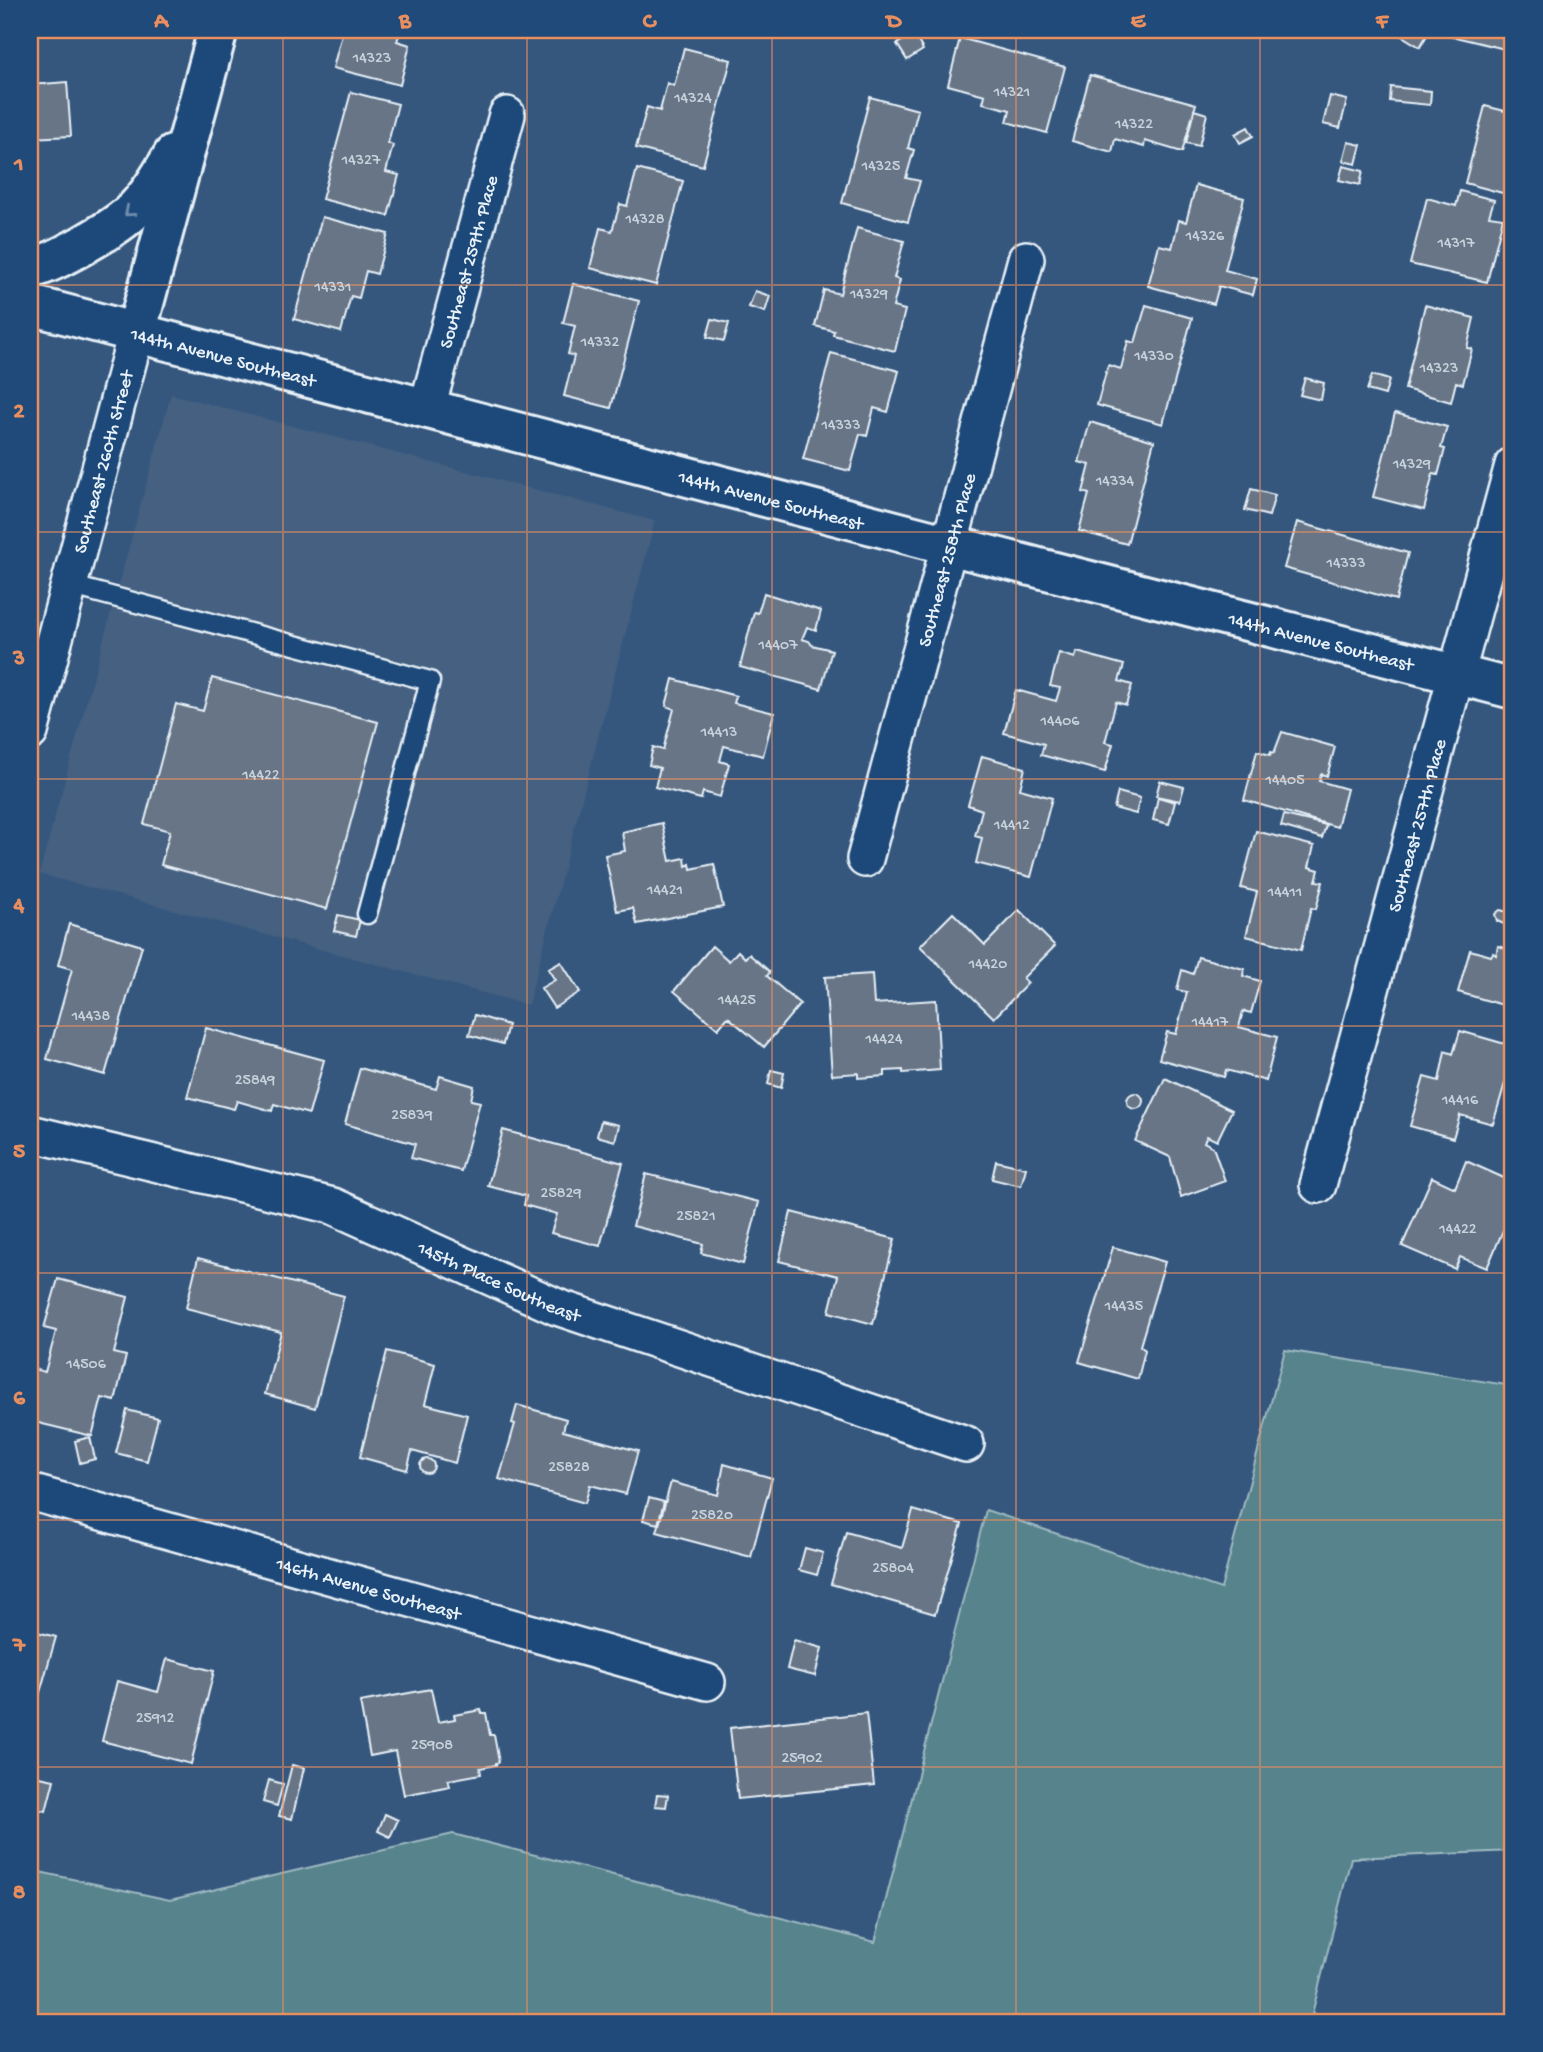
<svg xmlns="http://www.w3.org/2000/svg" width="1543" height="2052" viewBox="0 0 1543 2052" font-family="'Gochi Hand',sans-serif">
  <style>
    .built { fill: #446080 }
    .green { fill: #56838c; stroke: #9fbac2; stroke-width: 2 }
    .building { fill: #677586; stroke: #e8f1f8; stroke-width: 2 }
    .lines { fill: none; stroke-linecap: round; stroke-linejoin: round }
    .lane-casing { stroke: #e8f1f8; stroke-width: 23 }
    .street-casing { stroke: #e8f1f8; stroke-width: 40 }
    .secondary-casing { stroke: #e8f1f8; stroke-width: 44 }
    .lane { stroke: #1f4a7a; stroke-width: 18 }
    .street { stroke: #1f4a7a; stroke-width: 35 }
    .secondary { stroke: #1f4a7a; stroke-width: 38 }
    .oneway { stroke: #6f8dac }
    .grid { fill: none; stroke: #e88e5f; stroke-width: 2; stroke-opacity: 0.55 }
    .labels { text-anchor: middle; stroke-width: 5; stroke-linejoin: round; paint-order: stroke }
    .number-label { font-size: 16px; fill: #c8d2dc }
    .street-label { font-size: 19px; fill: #e8f1f8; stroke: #1f4a7a }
    .neatline { fill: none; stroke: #e88e5f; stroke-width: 2.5 }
    .grid-label { font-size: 23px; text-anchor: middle; font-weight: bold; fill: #e88e5f }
  </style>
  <rect width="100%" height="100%" fill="#35577e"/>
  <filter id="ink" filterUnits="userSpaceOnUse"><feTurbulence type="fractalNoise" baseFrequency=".0143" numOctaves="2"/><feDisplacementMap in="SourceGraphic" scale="14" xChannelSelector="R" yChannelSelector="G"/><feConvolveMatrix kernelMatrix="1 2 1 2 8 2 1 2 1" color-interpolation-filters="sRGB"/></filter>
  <g filter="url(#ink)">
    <!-- built -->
    <path class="built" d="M171 394 655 521 528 1005 39 874Z"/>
    <!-- green -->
    <path class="green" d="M1285 1350 1513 1386V1851L1351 1858 1312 2014 1360 2022H30V1870L170 1900 453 1834 875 1942 986 1510 1221 1589Z"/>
    <!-- building -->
    <path class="building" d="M343 30H401L397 41 410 45 400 85 333 68Z
      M1406 30H1430L1420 47 1402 36Z
      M1444 30H1513V51L1443 34Z
      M914 34 923 50 907 60 897 44Z
      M960 38 1065 67 1047 133 1007 122 1010 110 983 103 985 95 948 85Z
      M684 48 731 60 703 166 636 148 647 107 660 111 667 83 674 86Z
      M1090 75 1196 104 1182 152 1145 141 1144 147 1115 139 1112 152 1072 141Z
      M67 82 71 136 30 138V85Z
      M1391 87 1431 91 1430 105 1390 101Z
      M351 92 398 104 388 143 393 145 386 172 399 175 388 216 322 199Z
      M1330 96 1347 100 1340 128 1323 124Z
      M870 97 918 110 908 148 914 150 906 178 920 181 908 222 842 203Z
      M1485 106 1513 113V182L1510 195 1465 183Z
      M1194 110 1207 114 1199 146 1186 143Z
      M1248 127 1253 136 1240 143 1235 134Z
      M1348 142 1361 145 1356 164 1343 161Z
      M1343 166 1363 171 1360 185 1339 180Z
      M637 169 683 181 656 285 590 268 600 228 612 231 620 204 627 206Z
      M1196 185 1244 198 1225 270 1257 279 1253 295 1219 286 1214 304 1148 286 1159 245 1172 248 1179 220 1186 222Z
      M1460 191 1494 200 1489 216 1503 218 1487 282 1410 264 1427 198 1456 206Z
      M322 217 388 234 377 274 366 271 359 298 351 296 341 332 294 319Z
      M857 228 904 241 894 278 900 280 893 307 905 310 895 351 833 335 834 331 815 326 824 290 840 294Z
      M573 284 639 301 611 408 564 396 574 356 568 354 575 326 563 323Z
      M755 291 770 296 765 312 749 307Z
      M1146 305 1192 318 1163 424 1097 405 1108 365 1121 369 1128 341 1135 343Z
      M1425 305 1474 318 1467 348 1472 349 1463 384 1456 382 1451 402 1405 389Z
      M712 319 729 323 724 341 707 337Z
      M831 353 899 371 888 412 874 408 867 436 860 434 850 471 803 459Z
      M1372 375 1389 380 1385 395 1367 390Z
      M1305 378 1324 383 1321 400 1300 395Z
      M1395 413 1447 427 1441 448 1445 449 1438 475 1433 474 1424 510 1373 497Z
      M1090 422 1154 441 1127 544 1079 531 1089 494 1083 492 1090 465 1079 462Z
      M1251 489 1275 495 1269 516 1245 510Z
      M1297 522 1408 553 1396 600 1284 568Z
      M764 593 821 611 816 630 807 627 802 639 809 641 812 645 832 650 821 689 740 667 754 612 758 613Z
      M1077 652 1124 665 1119 681 1132 685 1126 705 1116 702 1105 742 1113 744 1105 772 1041 755 1044 744 1004 733 1016 690 1056 701 1060 688 1050 686 1059 653 1075 658Z
      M212 678 378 722 327 909 161 865 170 831 144 824 176 704 203 711Z
      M673 679 736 696 734 703 774 713 763 756 724 746 720 761 729 764 720 797 703 792 701 799 655 787 660 768 649 765 653 747 663 750 674 709 666 706Z
      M1282 732 1335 747 1327 776 1321 774 1319 781 1347 789 1337 827 1244 800 1257 751 1270 755 1271 752 1274 753Z
      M982 756 1025 768 1020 789 1052 798 1031 877 976 863 982 838 975 836 982 810 968 805Z
      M1160 781 1184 787 1180 801 1156 796Z
      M1118 792 1140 798 1136 814 1114 808Z
      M1158 797 1175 802 1169 824 1153 820Z
      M1284 815 1326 825 1322 838 1281 826Z
      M662 823 670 861 685 858 686 866 690 864 691 869 714 864 723 907 637 924 633 908 617 911 605 855 625 851 622 832Z
      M1256 831 1314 846 1309 867 1319 870 1316 881 1323 882 1316 909 1311 908 1301 950 1246 936 1257 892 1241 888Z
      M1019 910 1055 946 1023 978 1028 983 994 1018 920 946 953 913 985 945Z
      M1500 910 1508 912 1509 918 1504 924 1497 921 1495 914Z
      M338 915 360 920 356 936 334 931Z
      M69 924 142 946 105 1075 47 1059 72 969 58 965Z
      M1513 945V1008L1458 992 1470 950 1491 956 1493 953 1496 955 1498 946 1511 950Z
      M712 946 729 961 738 951 745 958 749 954 770 972 767 976 800 1004 764 1047 728 1017 718 1029 674 991Z
      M1198 957 1244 969 1243 976 1260 981 1251 1013 1243 1011 1239 1027 1277 1037 1266 1081 1226 1070 1224 1077 1159 1059 1167 1032 1176 1034 1187 992 1177 990 1182 970 1193 974Z
      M561 962 580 992 554 1008 541 988 555 980 548 969Z
      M872 974 874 1004 936 1000 940 1070 903 1073V1070L885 1071V1076L858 1078V1073L832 1075 825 977Z
      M475 1015 508 1025 503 1044 469 1035Z
      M206 1028 324 1060 309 1114 274 1104 272 1111 237 1101 234 1109 187 1097Z
      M1460 1031 1512 1046 1506 1065 1510 1066 1493 1124 1460 1115 1453 1138 1410 1126 1424 1077 1439 1081 1445 1051 1453 1054Z
      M360 1068 436 1089 440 1076 474 1086 471 1100 480 1102 461 1171 411 1158 415 1144 345 1124Z
      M771 1070 784 1073 781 1088 768 1084Z
      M1165 1078 1232 1110 1217 1141 1207 1136 1204 1142 1213 1147 1225 1181 1181 1197 1170 1157 1135 1141Z
      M1127 1101a8 8 0 1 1 16 0a8 8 0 1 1-16 0Z
      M601 1121 619 1125 615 1141 597 1136Z
      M503 1130 623 1163 600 1246 551 1233 557 1214 524 1205 526 1196 488 1186Z
      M996 1161 1026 1168 1021 1186 992 1179Z
      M1466 1161 1513 1182V1207L1487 1268 1460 1257 1455 1269 1402 1246 1432 1177 1455 1188Z
      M646 1174 759 1202 743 1264 701 1253 703 1244 633 1226Z
      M791 1212 895 1239 873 1324 829 1312 838 1276 779 1261Z
      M1113 1247 1165 1262 1140 1346 1145 1350 1138 1379 1079 1362Z
      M198 1258 344 1296 315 1408 265 1394 281 1332 186 1308Z
      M58 1279 128 1297 114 1353 126 1356 115 1401 102 1398 92 1436 30 1421V1368L45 1372 56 1331 44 1328Z
      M387 1351 435 1364 425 1404 467 1415 455 1463 412 1451 407 1470 360 1457Z
      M517 1405 566 1419 563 1431 638 1451 626 1494 590 1485 585 1503 499 1479 515 1424 512 1423Z
      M127 1410 158 1418 147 1461 116 1453Z
      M90 1437 95 1459 80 1463 75 1441Z
      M420 1466a7 7 0 1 1 14 0a7 7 0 1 1-14 0Z
      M724 1464 772 1478 751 1557 657 1532 671 1482 718 1495Z
      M649 1498 664 1502 658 1524 643 1520Z
      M913 1510 962 1524 935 1614 831 1584 846 1532 902 1548Z
      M805 1548 823 1553 817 1575 799 1570Z
      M30 1630 56 1637 32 1720 30 1719Z
      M794 1640 822 1648 815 1676 787 1669Z
      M167 1659 214 1671 191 1764 102 1741 117 1681 158 1692Z
      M431 1689 438 1722 455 1719 454 1715 481 1710 482 1713H486L490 1735H494L499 1762 496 1763V1765L480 1768 481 1774 448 1780 450 1786 404 1795 395 1751 370 1756 360 1702Z
      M866 1713 874 1785 738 1799 730 1728Z
      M292 1765 304 1768 292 1819 279 1816Z
      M35 1776 54 1780 46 1811 30 1808Z
      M269 1780 283 1784 277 1806 263 1802Z
      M657 1794 668 1795 666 1807 655 1806Z
      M385 1814 398 1820 390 1837 378 1831Z"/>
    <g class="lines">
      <defs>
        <path id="lane" d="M69 585 430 681 367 914"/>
        <g id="street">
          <path id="s1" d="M427 408 507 115"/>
          <path id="s2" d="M30 732 136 333"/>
          <path id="s3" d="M865 859 1026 259"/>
          <path id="s4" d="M30 1133 333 1206 557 1307 966 1444"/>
          <path id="s5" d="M1318 1185 1513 465"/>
          <path id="s6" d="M30 1492 707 1682"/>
        </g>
        <g id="secondary">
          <path d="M30 269C55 263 112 230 131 213 149 196 161 175 173 155"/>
          <path id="s7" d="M30 305 949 545 1513 689"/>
          <path d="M136 333 218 30"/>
        </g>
      </defs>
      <!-- lane casing -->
      <use href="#lane" class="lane-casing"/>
      <!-- street casing -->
      <use href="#street" class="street-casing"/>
      <!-- secondary casing -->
      <use href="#secondary" class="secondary-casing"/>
      <!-- lane -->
      <use href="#lane" class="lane"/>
      <!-- street -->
      <use href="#street" class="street"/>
      <!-- secondary -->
      <use href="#secondary" class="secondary"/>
    </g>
    <!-- one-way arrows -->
    <defs><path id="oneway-chevron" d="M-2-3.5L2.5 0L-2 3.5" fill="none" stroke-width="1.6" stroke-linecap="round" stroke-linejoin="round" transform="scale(1.75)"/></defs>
    <use class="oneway" href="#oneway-chevron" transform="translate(129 212) rotate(139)"/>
  </g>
  <!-- grid -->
  <path class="grid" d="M283 30V2022M527 30V2022M772 30V2022M1016 30V2022M1260 30V2022M30 285H1513M30 532H1513M30 779H1513M30 1026H1513M30 1273H1513M30 1520H1513M30 1767H1513"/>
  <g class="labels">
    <!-- number labels -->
    <g class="number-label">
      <text x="372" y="62">14323</text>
      <text x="1012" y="96">14321</text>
      <text x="693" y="102">14324</text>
      <text x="1134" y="128">14322</text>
      <text x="361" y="164">14327</text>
      <text x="881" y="170">14325</text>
      <text x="645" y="223">14328</text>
      <text x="1205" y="240">14326</text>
      <text x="1456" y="247">14317</text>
      <text x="333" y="291">14331</text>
      <text x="869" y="298">14329</text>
      <text x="600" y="346">14332</text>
      <text x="1154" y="360">14330</text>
      <text x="1439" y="372">14323</text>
      <text x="841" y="429">14333</text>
      <text x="1412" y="468">14329</text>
      <text x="1115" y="485">14334</text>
      <text x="1346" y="567">14333</text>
      <text x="778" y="649">14407</text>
      <text x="1060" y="725">14406</text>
      <text x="719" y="736">14413</text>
      <text x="261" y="779">14422</text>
      <text x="1285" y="784">14405</text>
      <text x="1012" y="829">14412</text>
      <text x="665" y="894">14421</text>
      <text x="1285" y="896">14411</text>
      <text x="988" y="968">14420</text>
      <text x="737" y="1004">14425</text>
      <text x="91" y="1020">14438</text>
      <text x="1210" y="1026">14417</text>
      <text x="884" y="1043">14424</text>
      <text x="255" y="1084">25849</text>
      <text x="1460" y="1104">14416</text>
      <text x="412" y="1119">25839</text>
      <text x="561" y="1197">25829</text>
      <text x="696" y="1220">25821</text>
      <text x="1458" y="1233">14422</text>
      <text x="1124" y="1310">14435</text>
      <text x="86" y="1368">14506</text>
      <text x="569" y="1471">25828</text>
      <text x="712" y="1519">25820</text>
      <text x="893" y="1572">25804</text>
      <text x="155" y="1722">25912</text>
      <text x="432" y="1749">25908</text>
      <text x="802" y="1762">25902</text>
    </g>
    <!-- street labels -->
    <g class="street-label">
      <text dy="7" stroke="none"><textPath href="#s1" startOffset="152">Southeast 259th Place</textPath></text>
      <text dy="7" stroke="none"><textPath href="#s7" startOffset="200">144th Avenue Southeast</textPath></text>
      <text dy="7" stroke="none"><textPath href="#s2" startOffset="280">Southeast 260th Street</textPath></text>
      <text dy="7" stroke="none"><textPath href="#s7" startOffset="766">144th Avenue Southeast</textPath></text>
      <text dy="7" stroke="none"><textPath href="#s3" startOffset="310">Southeast 258th Place</textPath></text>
      <text dy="7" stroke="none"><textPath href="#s7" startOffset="1334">144th Avenue Southeast</textPath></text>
      <text dy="7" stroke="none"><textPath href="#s5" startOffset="373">Southeast 257th Place</textPath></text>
      <text dy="7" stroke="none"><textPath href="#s4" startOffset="494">145th Place Southeast</textPath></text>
      <text dy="7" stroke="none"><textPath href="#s6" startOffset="352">146th Avenue Southeast</textPath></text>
    </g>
  </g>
  <!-- margin -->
  <rect width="1543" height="2052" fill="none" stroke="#1f4a7a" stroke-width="77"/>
  <rect x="38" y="38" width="1466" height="1976" class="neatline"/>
  <g class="grid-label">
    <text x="161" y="27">A</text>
    <text x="405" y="27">B</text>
    <text x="649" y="27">C</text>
    <text x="894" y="27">D</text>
    <text x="1138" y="27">E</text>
    <text x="1382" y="27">F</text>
    <text x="19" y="170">1</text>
    <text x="19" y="417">2</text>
    <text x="19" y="664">3</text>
    <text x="19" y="911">4</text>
    <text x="19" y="1157">5</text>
    <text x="19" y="1404">6</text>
    <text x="19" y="1651">7</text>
    <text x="19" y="1898">8</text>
  </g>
</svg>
